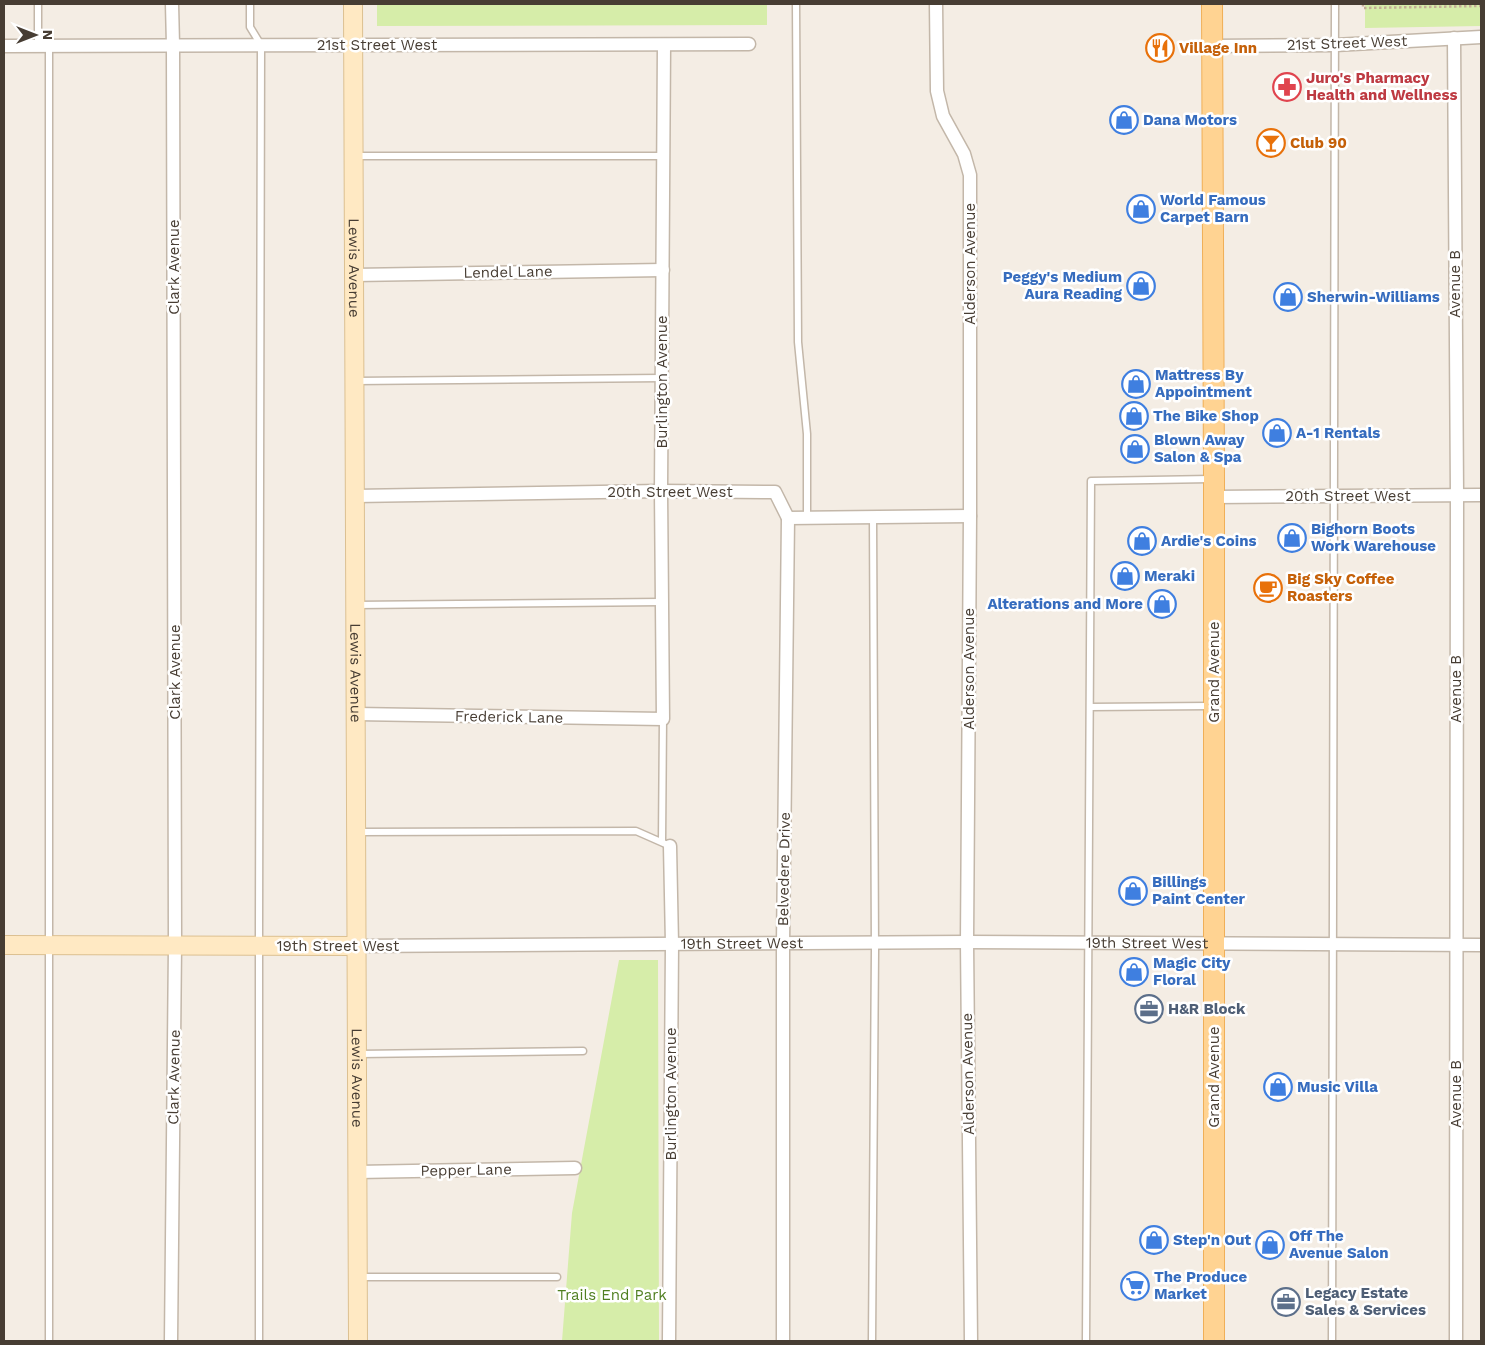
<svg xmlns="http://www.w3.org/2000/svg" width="1485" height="1345" viewBox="0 0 1485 1345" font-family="'Work Sans',sans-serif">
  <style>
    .green { fill: #d6eda9 }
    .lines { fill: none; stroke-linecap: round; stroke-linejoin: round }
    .lane-casing { stroke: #c3b7a9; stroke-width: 9 }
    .street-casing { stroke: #c3b7a9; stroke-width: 15 }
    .secondary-casing { stroke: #dcc091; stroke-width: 20 }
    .primary-casing { stroke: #f0af57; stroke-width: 22 }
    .path { stroke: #c4ae96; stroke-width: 2.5; stroke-dasharray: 2.5 2.5; stroke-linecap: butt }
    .lane { stroke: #fff; stroke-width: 6 }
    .street { stroke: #fff; stroke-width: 12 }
    .secondary { stroke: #ffe9c3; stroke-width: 18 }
    .primary { stroke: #ffd392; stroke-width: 20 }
    .labels { text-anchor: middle; stroke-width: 5; stroke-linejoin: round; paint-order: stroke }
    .street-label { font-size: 15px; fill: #473d33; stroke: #fff }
    .food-label { font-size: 15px; font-weight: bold; fill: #c56008; stroke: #fff; text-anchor: start }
    .health-label { font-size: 15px; font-weight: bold; fill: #be3a42; stroke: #fff; text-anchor: start }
    .shop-label { font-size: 15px; font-weight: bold; fill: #366cbe; stroke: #fff; text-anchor: start }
    .service-label { font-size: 15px; font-weight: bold; fill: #4e5e75; stroke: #fff; text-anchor: start }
    .park-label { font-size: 15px; fill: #507f21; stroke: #fff }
  </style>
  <rect width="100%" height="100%" fill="#f4ede4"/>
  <!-- green -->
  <path class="green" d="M377 4H767V25L377 26Z
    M1365 4H1481V26L1365 28Z
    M619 960H658L659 1341H562L572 1213Z"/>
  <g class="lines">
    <defs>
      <path id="lane" d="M38 4V46
        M250 4V27L261 45 259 926V1341
        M796 4 798 342 807 434V518
        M49 46V1341
        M355 156H663
        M355 381 662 378
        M355 605 662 602
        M1090 707 1210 706
        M357 832 636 831 670 846
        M662 842 663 719
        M359 1054 583 1051
        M358 1277H557
        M872 1341 875 950 873 517
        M1086 1341 1091 481 1211 479
        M1332 1341 1335 4"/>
      <g id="street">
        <path d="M936 4 937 91 943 116 964 154 970 175V516L967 942 971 1341"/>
        <path d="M1454 38 1457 495 1456 1341"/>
        <path d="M4 46 749 44"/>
        <path d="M1212 46 1335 45 1481 37"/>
        <path d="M354 275 663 270"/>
        <path d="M355 496 661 491 775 492 788 518 970 516"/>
        <path d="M1214 497 1481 495"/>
        <path d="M356 714 663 719 661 491 664 45"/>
        <path id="s1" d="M356 946 967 942 1481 945"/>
        <path d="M357 1172 575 1168"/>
        <path d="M171 1341 175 945 173 45 172 4"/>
        <path d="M669 1341 672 944 670 846"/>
        <path d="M783 1341V944L788 518"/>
      </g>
      <g id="secondary">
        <path id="s2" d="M353 4 358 1341"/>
        <path d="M4 945 356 946"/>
      </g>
      <path id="primary" d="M1212 4 1214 479V1341"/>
    </defs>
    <!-- lane casing -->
    <use href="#lane" class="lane-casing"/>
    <!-- street casing -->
    <use href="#street" class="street-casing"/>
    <!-- secondary casing -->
    <use href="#secondary" class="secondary-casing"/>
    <!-- primary casing -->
    <use href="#primary" class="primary-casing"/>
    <!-- path -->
    <path class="path" d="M1363 4V8L1481 6"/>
    <!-- lane -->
    <use href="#lane" class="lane"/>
    <!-- street -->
    <use href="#street" class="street"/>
    <!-- secondary -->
    <use href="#secondary" class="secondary"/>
    <!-- primary -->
    <use href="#primary" class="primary"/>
  </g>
  <!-- icons -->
  <defs>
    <symbol id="restaurant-ring" viewBox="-11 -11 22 22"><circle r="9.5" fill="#fff" stroke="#e8710a" stroke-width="1.5"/><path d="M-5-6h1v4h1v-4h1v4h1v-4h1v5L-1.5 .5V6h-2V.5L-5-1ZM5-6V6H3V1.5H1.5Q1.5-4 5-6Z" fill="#e8710a"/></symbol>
    <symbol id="pharmacy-ring" viewBox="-11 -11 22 22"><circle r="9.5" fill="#fff" stroke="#e0444e" stroke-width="1.5"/><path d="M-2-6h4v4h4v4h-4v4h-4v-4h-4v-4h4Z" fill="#e0444e"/></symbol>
    <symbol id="shop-ring" viewBox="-11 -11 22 22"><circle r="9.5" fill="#fff" stroke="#3f7fe0" stroke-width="1.5"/><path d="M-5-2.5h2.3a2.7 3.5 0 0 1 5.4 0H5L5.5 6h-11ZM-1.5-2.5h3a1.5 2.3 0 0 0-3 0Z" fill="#3f7fe0"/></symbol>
    <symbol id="bar-ring" viewBox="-11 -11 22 22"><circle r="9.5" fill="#fff" stroke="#e8710a" stroke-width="1.5"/><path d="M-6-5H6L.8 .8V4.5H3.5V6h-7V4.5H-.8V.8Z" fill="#e8710a"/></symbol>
    <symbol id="cafe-ring" viewBox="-11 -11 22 22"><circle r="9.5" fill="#fff" stroke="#e8710a" stroke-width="1.5"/><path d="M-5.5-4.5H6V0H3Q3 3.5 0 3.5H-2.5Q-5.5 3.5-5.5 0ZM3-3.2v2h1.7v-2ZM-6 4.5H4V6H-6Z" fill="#e8710a"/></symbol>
    <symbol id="office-ring" viewBox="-11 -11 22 22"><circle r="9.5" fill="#fff" stroke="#5c6f8a" stroke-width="1.5"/><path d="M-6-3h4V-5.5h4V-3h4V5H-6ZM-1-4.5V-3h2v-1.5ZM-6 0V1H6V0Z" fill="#5c6f8a"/></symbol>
    <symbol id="supermarket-ring" viewBox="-11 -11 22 22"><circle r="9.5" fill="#fff" stroke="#3f7fe0" stroke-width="1.5"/><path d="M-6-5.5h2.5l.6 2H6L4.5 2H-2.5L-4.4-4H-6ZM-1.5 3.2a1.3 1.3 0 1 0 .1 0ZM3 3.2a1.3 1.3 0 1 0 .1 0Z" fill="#3f7fe0"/></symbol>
  </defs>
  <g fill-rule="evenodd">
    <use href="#restaurant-ring" x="1144" y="32" width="32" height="32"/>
    <use href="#pharmacy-ring" x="1271" y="71" width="32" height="32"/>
    <use href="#shop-ring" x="1108" y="104" width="32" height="32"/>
    <use href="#bar-ring" x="1255" y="127" width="32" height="32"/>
    <use href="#shop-ring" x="1125" y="193" width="32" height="32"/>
    <use href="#shop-ring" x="1125" y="270" width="32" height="32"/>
    <use href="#shop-ring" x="1272" y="281" width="32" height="32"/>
    <use href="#shop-ring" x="1120" y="368" width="32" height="32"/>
    <use href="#shop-ring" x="1118" y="400" width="32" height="32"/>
    <use href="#shop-ring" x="1261" y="417" width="32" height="32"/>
    <use href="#shop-ring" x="1119" y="433" width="32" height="32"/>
    <use href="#shop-ring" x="1276" y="522" width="32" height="32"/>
    <use href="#shop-ring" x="1126" y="525" width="32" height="32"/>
    <use href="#shop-ring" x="1109" y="560" width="32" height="32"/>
    <use href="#cafe-ring" x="1252" y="572" width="32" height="32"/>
    <use href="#shop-ring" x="1146" y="588" width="32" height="32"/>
    <use href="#shop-ring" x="1117" y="875" width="32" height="32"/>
    <use href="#shop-ring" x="1118" y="956" width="32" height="32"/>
    <use href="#office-ring" x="1133" y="993" width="32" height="32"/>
    <use href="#shop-ring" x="1262" y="1071" width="32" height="32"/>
    <use href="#shop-ring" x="1138" y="1224" width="32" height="32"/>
    <use href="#shop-ring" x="1254" y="1229" width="32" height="32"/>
    <use href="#supermarket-ring" x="1119" y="1270" width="32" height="32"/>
    <use href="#office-ring" x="1270" y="1286" width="32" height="32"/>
  </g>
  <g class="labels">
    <!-- street labels -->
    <g class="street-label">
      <text transform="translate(1347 43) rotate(-2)" y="5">21st Street West</text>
      <text x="377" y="50">21st Street West</text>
      <text transform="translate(970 264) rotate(-90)" y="5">Alderson Avenue</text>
      <text transform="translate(174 267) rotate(-90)" y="5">Clark Avenue</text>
      <text dy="5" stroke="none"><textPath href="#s2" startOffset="264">Lewis Avenue</textPath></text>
      <text transform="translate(508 272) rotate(-1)" y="5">Lendel Lane</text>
      <text transform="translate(1455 284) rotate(-90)" y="5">Avenue B</text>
      <text transform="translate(662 382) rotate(-90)" y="5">Burlington Avenue</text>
      <text x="670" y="497">20th Street West</text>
      <text x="1348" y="501">20th Street West</text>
      <text transform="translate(969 669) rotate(-90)" y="5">Alderson Avenue</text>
      <text transform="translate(175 672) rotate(-90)" y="5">Clark Avenue</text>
      <text dy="5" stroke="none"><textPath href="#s2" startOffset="669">Lewis Avenue</textPath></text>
      <text transform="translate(1214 672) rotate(-90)" y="5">Grand Avenue</text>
      <text transform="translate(1456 689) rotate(-90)" y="5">Avenue B</text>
      <text transform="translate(509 717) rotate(1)" y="5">Frederick Lane</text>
      <text transform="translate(784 869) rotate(-89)" y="5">Belvedere Drive</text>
      <text dy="5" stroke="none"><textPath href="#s1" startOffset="791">19th Street West</textPath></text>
      <text dy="5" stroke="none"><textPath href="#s1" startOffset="386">19th Street West</textPath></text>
      <text x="338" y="951">19th Street West</text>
      <text transform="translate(968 1074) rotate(-91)" y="5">Alderson Avenue</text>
      <text transform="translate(174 1077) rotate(-89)" y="5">Clark Avenue</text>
      <text dy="5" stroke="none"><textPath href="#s2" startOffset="1074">Lewis Avenue</textPath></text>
      <text transform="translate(1214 1077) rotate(-90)" y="5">Grand Avenue</text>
      <text transform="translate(671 1094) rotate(-90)" y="5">Burlington Avenue</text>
      <text transform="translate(1456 1094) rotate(-90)" y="5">Avenue B</text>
      <text transform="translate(466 1170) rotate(-1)" y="5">Pepper Lane</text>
    </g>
    <!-- food labels -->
    <g class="food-label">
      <text x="1179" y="53">Village Inn</text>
      <text x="1290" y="148">Club 90</text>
      <text x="1287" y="584">Big Sky Coffee<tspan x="1287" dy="17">Roasters</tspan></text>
    </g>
    <!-- health labels -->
    <g class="health-label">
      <text x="1306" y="83">Juro's Pharmacy<tspan x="1306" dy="17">Health and Wellness</tspan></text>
    </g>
    <!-- shop labels -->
    <g class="shop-label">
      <text x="1143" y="125">Dana Motors</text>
      <text x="1160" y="205">World Famous<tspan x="1160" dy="17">Carpet Barn</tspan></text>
      <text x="1122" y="282" text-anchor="end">Peggy's Medium<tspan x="1122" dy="17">Aura Reading</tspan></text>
      <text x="1307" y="302">Sherwin-Williams</text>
      <text x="1155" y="380">Mattress By<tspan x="1155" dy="17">Appointment</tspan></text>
      <text x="1153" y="421">The Bike Shop</text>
      <text x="1296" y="438">A-1 Rentals</text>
      <text x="1154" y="445">Blown Away<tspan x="1154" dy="17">Salon &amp; Spa</tspan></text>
      <text x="1311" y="534">Bighorn Boots<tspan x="1311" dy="17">Work Warehouse</tspan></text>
      <text x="1161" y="546">Ardie's Coins</text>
      <text x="1144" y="581">Meraki</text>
      <text x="1143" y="609" text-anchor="end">Alterations and More</text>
      <text x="1152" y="887">Billings<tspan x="1152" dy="17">Paint Center</tspan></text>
      <text x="1153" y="968">Magic City<tspan x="1153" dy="17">Floral</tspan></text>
      <text x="1297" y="1092">Music Villa</text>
      <text x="1289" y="1241">Off The<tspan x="1289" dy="17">Avenue Salon</tspan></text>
      <text x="1173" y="1245">Step'n Out</text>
      <text x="1154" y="1282">The Produce<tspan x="1154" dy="17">Market</tspan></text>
    </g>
    <!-- service labels -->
    <g class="service-label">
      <text x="1168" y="1014">H&amp;R Block</text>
      <text x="1305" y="1298">Legacy Estate<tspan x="1305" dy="17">Sales &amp; Services</tspan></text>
    </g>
    <!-- park labels -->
    <g class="park-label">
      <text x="612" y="1300">Trails End Park</text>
    </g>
  </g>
  <!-- border -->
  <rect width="1485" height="1345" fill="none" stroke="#473d33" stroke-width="10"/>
  <!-- north arrow -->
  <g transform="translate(35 35) rotate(90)" stroke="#ffffff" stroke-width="4" paint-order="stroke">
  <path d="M0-4L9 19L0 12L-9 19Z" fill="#473d33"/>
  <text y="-8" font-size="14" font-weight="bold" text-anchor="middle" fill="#473d33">N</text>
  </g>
</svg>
